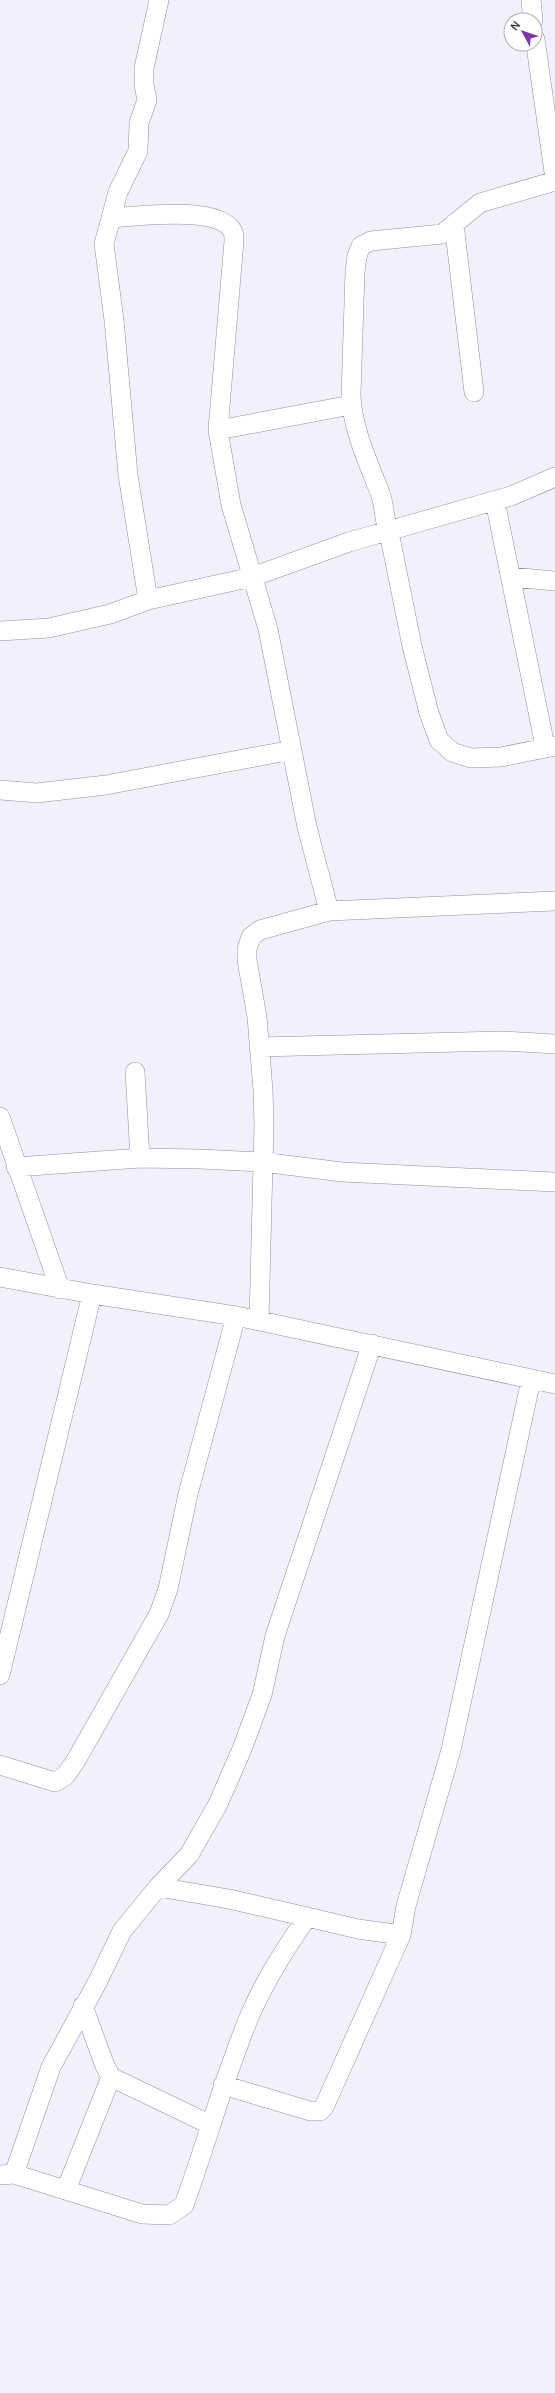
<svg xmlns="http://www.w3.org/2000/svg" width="555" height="2393" viewBox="0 0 555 2393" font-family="Manrope,sans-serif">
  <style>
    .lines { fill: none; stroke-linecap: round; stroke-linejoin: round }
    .minor-casing { stroke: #938f9b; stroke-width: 20 }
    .minor { stroke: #fff; stroke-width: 19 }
  </style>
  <rect width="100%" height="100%" fill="#f3effc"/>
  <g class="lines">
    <defs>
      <path id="minor" d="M531 0 533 20
        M535 39 555 179
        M555 181 480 203 442 234 371 241 361 246 357 256 355 272 351 395C352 428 368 462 380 493 385 505 383 518 389 532L412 646 429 713 439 740 452 752 471 758 501 757 555 746
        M111 218C136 216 221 205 233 232 234 234 234 239 234 241L218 430 351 405
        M454 224 474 392
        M218 430 231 505 268 629 307 827 329 911
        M495 501 545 746
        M511 577 555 581
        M148 600 128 475 114 320 104 244 118 192 138 151 139 123 147 100 144 85V68L159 0
        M0 631 49 628 110 614 148 600 252 577 349 542 511 496 555 477
        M0 790 37 793 106 785 292 750
        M259 1047 502 1041 555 1044
        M135 1072 140 1158
        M0 1117 60 1289
        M16 1167 140 1158 200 1159 262 1162 342 1172 555 1182
        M0 1277 92 1294 236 1316 555 1384
        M259 1321 264 1126 263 1090 257 1017 247 960V949L251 937 260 930 329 911 555 901
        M0 1675 92 1294
        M0 1765 55 1782 65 1776 75 1762 159 1614 168 1589 188 1494 236 1316
        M158 1887 229 1899 307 1917
        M83 2006 105 2066 111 2077 211 2125
        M223 2085 310 2111H320L324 2107 401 1935
        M14 2174 142 2214 169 2215 184 2205C207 2142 224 2077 250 2015 265 1980 286 1948 307 1917L358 1929 401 1935 406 1906 451 1750 531 1380
        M0 2175 14 2174 51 2067 98 1981 122 1931 158 1887 189 1855 218 1804 242 1749 262 1695 275 1636 372 1344
        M66 2190 111 2077"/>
    </defs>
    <!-- minor casing -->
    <use href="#minor" class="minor-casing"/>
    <!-- minor -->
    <use href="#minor" class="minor"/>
  </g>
  <!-- north arrow -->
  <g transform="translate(523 32) rotate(310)"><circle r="19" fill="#ffffff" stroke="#afafb1"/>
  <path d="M0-3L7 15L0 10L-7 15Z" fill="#7e35a8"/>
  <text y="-6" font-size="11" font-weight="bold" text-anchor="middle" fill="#38373c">N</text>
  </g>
</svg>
